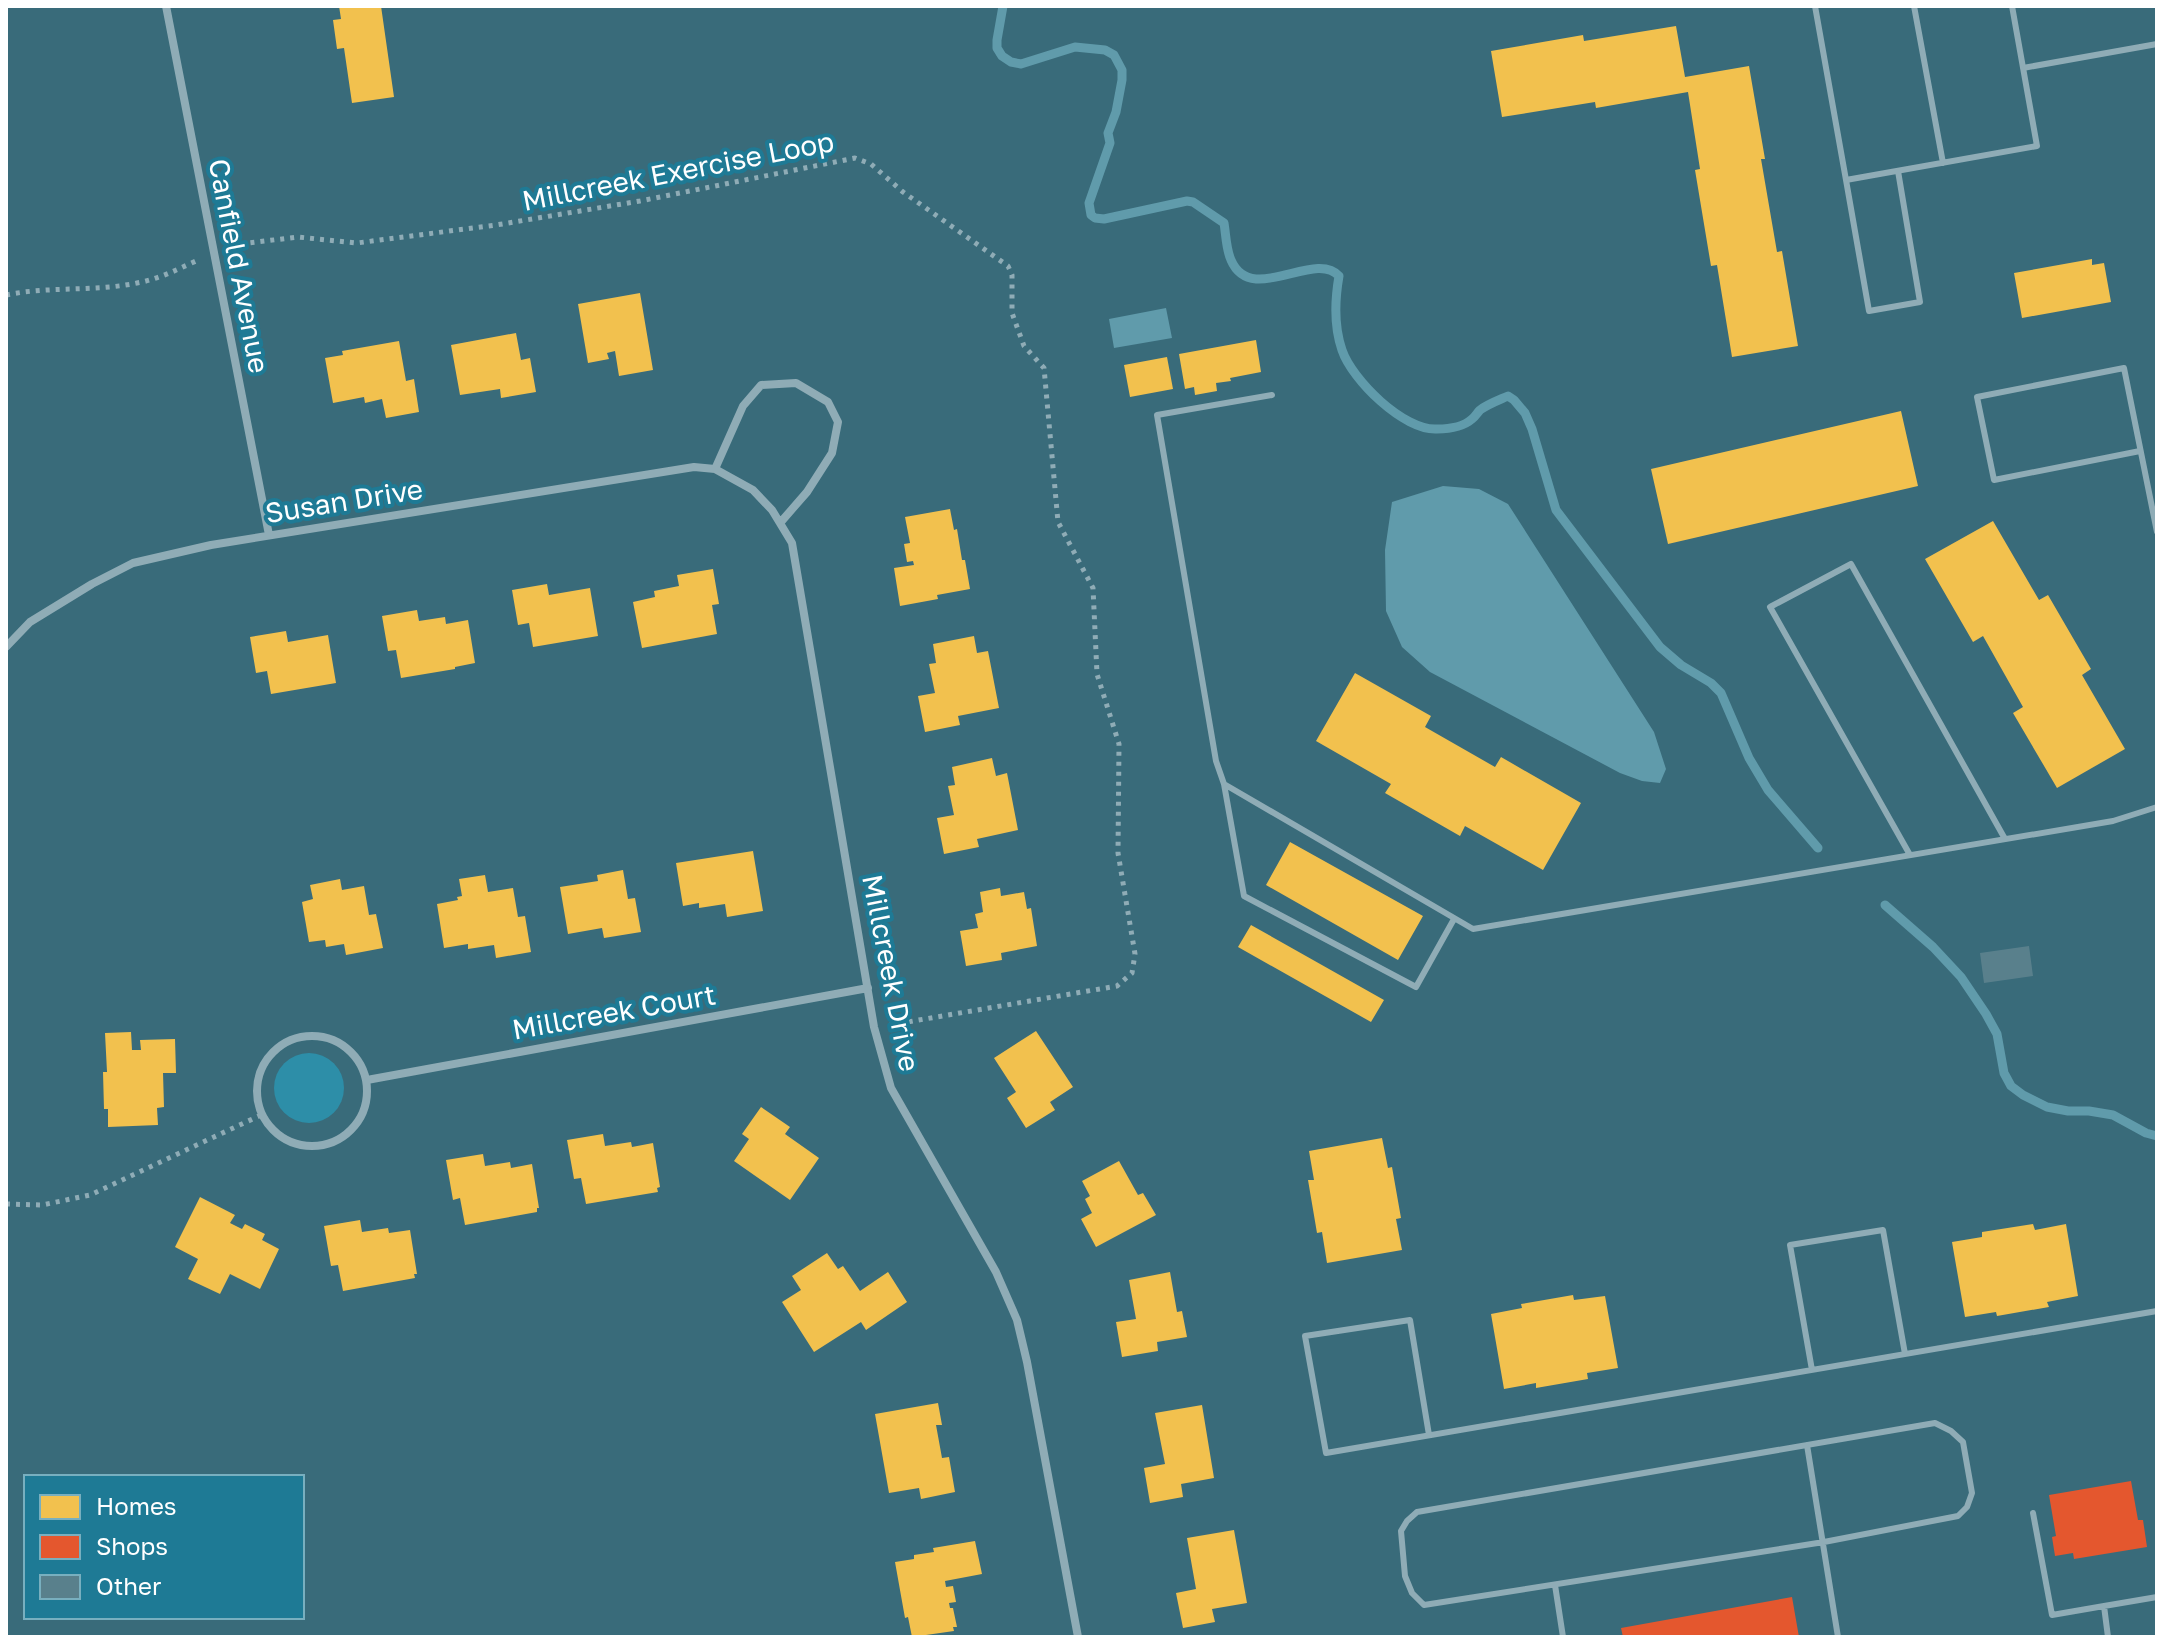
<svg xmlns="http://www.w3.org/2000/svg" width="2163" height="1643" viewBox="0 0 2163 1643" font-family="'Golos Text',sans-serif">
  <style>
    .green { fill: #2d8ea8 }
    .water { fill: #609bab }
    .homes { fill: #f2c14e }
    .shops { fill: #e4572e }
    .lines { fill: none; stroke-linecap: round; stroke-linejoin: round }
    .stream { stroke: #609bab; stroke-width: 9 }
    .building { fill: #59808c }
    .path { stroke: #8facb6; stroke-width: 5; stroke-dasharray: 4 6; stroke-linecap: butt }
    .lane { stroke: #8facb6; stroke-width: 6 }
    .street { stroke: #8facb6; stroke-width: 8 }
    .labels { text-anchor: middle; stroke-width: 8; stroke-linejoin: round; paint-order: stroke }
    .street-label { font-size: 28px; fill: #fff; stroke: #1e7a95 }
  </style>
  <rect width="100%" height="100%" fill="#396b7a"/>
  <!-- green -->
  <path class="green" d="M274 1088a35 35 0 1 1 70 0a35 35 0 1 1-70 0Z"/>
  <!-- water -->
  <path class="water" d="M1166 308 1172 338 1114 348 1109 319Z
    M1443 486 1479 489 1508 504 1654 732 1666 769 1660 783 1642 781 1620 773 1430 672 1402 647 1386 611 1385 550 1392 502Z"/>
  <!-- homes -->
  <path class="homes" d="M339 6H381L394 97 352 103 344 48 337 49 333 20 341 19Z
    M1676 26 1685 77 1749 66 1765 159H1761L1777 252 1782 251 1798 346 1732 357 1717 265 1711 266 1695 170 1700 169 1688 92 1596 108 1595 102 1502 117 1491 51 1583 35 1584 41Z
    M2092 259V265L2104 263 2111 302 2022 318 2014 273Z
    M640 293 653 370 619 376 615 351 607 353 609 359 588 363 578 304Z
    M516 333 521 360 530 358 536 392 501 398 500 389 460 395 451 345Z
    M1256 340 1261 372 1230 378 1231 381 1216 383 1217 391 1195 395 1194 387 1185 389 1179 354Z
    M399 341 406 381 414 379 419 412 386 418 382 399 365 403 364 397 333 403 325 358 343 355 342 351Z
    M1167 357 1173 389 1130 397 1124 365Z
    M1901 411 1918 486 1668 544 1651 469Z
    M950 509 954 530 957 529 962 560H965L970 589 937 595 938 599 900 606 894 568 914 565 913 561 907 562 904 544 910 543 905 517Z
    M1993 521 2039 600 2048 595 2091 669 2082 675 2125 749 2057 788 2013 713 2023 707 1983 636 1973 642 1925 559Z
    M713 569 719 604 712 605 717 634 642 648 633 602 655 597 654 591 679 586 677 575Z
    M547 584 549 595 590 588 598 636 533 647 529 623 518 625 512 590Z
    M417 610 419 621 445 617 446 624 468 620 475 663 455 667V669L401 678 396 650 388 651 382 616Z
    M286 631 288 642 328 635 336 683 271 694 267 671 256 673 250 637Z
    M974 636 977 653 988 651 999 708 958 716 960 725 925 732 918 696 935 693 929 664 936 663 933 644Z
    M1355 673 1431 716 1425 727 1495 767 1501 757 1581 803 1543 870 1465 826 1460 836 1385 793 1391 784 1316 741Z
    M992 758 996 776 1007 773 1018 830 977 839 979 847 944 854 937 818 954 815 948 786 955 785 952 767Z
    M1290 842 1423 916 1398 960 1266 885Z
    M753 851 763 911 727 917 725 904 699 908V903L683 906 676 863Z
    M623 870 628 899 635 898 641 932 604 938 602 928 568 934 560 887 598 881 597 875Z
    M485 875 488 892 513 888 518 917 525 916 531 952 496 958 494 945 468 949V944L444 948 437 904 458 900 457 897 462 896 459 879Z
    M340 879 342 890 364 886 369 915 376 914 383 948 346 955 344 944 326 947 325 940 309 942 302 902 313 899 310 885Z
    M1000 888 1001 896 1024 892 1027 909 1031 908 1037 946 1001 953 1002 960 966 966 960 931 978 928 975 914 983 912 980 892Z
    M1251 925 1384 1000 1371 1022 1238 947Z
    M1036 1031 1073 1087 1050 1102 1055 1110 1026 1128 1007 1098 1016 1092 994 1058Z
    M131 1032 132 1050H141L140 1040 175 1039 176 1073H163L164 1107 157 1108 158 1125 108 1127V1109H104L103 1072H107L105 1033Z
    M761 1107 790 1127 785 1134 819 1158 790 1200 734 1161 749 1139 742 1134Z
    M603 1134 605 1146 631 1142 632 1147 653 1143 660 1187 657 1188 658 1192 586 1204 581 1178 574 1179 567 1140Z
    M1382 1138 1388 1168 1392 1167 1401 1218 1396 1219 1402 1250 1327 1263 1322 1232 1317 1233 1308 1180H1314L1309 1151Z
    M483 1154 485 1166 510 1162 511 1168 532 1164 539 1208H537V1212L465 1225 460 1198 453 1200 446 1160Z
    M1119 1161 1138 1195 1143 1193 1156 1215 1096 1247 1081 1219 1092 1213 1085 1199 1090 1196 1082 1181Z
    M200 1197 235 1215 230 1223 242 1229 245 1224 265 1234 262 1240 279 1249 260 1289 230 1274 220 1294 188 1279 198 1259 175 1247Z
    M360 1220 362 1232 388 1228 389 1233 410 1230 417 1274H414L415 1278 343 1291 338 1265 331 1266 324 1226Z
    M2033 1224 2035 1230 2066 1224 2078 1296 2047 1302 2049 1307 1997 1316 1996 1312 1965 1317 1952 1242 1982 1237V1232Z
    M827 1253 838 1269 843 1266 860 1291 888 1272 907 1302 866 1330 861 1322 814 1352 782 1302 801 1290 792 1276Z
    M1170 1272 1177 1312 1182 1311 1187 1337 1157 1342 1158 1351 1122 1357 1116 1322 1136 1319 1129 1280Z
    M1573 1295 1574 1300 1605 1296 1618 1368 1587 1373 1588 1379 1536 1388V1383L1504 1389 1491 1314 1522 1308 1521 1304Z
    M938 1403 942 1425H936L942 1458 949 1457 955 1492 921 1499 919 1488 889 1493 875 1414Z
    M1202 1405 1214 1478 1181 1484 1183 1497 1150 1503 1144 1468 1165 1464 1155 1413Z
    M1234 1530 1247 1603 1212 1609 1215 1622 1183 1628 1176 1593 1196 1589 1187 1538Z
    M975 1541 982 1574 945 1581 946 1587 953 1586 956 1602 949 1603 950 1608H953L957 1627H953L954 1631 912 1637 908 1617 905 1618 895 1562 914 1559V1555L934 1552 933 1548Z"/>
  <!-- shops -->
  <path class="shops" d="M2131 1481 2138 1520H2143L2147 1547 2074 1559 2073 1553 2055 1556 2052 1537 2056 1536 2049 1495Z
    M1792 1597 1799 1637H1623L1621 1628Z"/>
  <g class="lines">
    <!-- stream -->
    <path class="stream" d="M1003 6 997 40V48L1002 56 1011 62 1021 64 1075 47 1105 50 1114 55 1122 70V80L1116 112 1108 133 1110 143 1089 203 1091 215 1095 218 1104 219 1187 201 1193 202 1224 223C1226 235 1226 249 1231 260 1251 307 1315 249 1339 276 1335 299 1334 327 1342 350 1352 380 1404 431 1437 429 1448 429 1463 427 1472 419 1475 417 1477 413 1480 410 1488 404 1499 400 1508 396L1514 400 1525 413 1532 429 1556 510 1660 647 1681 665 1711 683 1721 693 1749 758 1768 790 1818 848
      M1885 905 1933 947 1961 977 1986 1014 1997 1034 2004 1073 2011 1086 2023 1095 2047 1107 2068 1111H2089L2113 1115 2146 1133 2157 1136"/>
  </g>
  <!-- building -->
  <path class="building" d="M2029 946 2033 976 1984 983 1980 953Z"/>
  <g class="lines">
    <!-- path -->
    <path class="path" d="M231 247 240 244 298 237 357 243 496 225 640 201 855 158 871 164 903 192 1008 266 1012 275V313L1024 346 1044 368 1058 522 1093 588 1097 674 1119 744 1118 853 1135 954 1132 973 1117 986 890 1025
      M6 295C49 286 94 292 137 283 159 279 176 270 196 261
      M6 1204 42 1205 90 1195 261 1115"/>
    <!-- lane -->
    <path class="lane" d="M1815 6 1846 180 2037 146 2012 6
      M1914 6 1943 163
      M2023 68 2157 44
      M1846 180 1869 311 1920 302 1898 171
      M1272 395 1157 415 1216 761 1224 784 1473 929 2113 821 2157 807
      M2140 451 1994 480 1977 397 2124 368 2157 532
      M1224 784 1244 896 1416 987 1454 919
      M1910 855 1770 607 1851 564 2005 839
      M1812 1370 1790 1245 1883 1230 1905 1354
      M1935 1423 1951 1431 1963 1442 1972 1493 1967 1507 1958 1516 1824 1542 1424 1605 1412 1593 1405 1576 1401 1531 1407 1521 1417 1512Z
      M1429 1435 1410 1320 1305 1336 1326 1453C1603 1406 1880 1358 2157 1311
      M1807 1445 1838 1637
      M2033 1513 2052 1615 2104 1606 2108 1637
      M1555 1585 1563 1637
      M2104 1606 2157 1597"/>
    <!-- street -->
    <path class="street" d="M166 6 269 535
      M715 469 743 406 761 385 796 383 828 402 838 422 832 453 807 492 780 523
      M6 647 30 622 92 584 133 563 211 545 694 467 715 469 753 490 772 510 792 543 874 1027 891 1088 996 1272 1017 1320 1027 1362 1078 1637
      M257 1091a55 55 0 1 1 110 0a55 55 0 1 1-110 0Z
      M367 1080 868 988"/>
  </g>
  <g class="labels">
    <!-- street labels -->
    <g class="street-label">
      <text transform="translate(678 171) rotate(-11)" y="10">Millcreek Exercise Loop</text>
      <text transform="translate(239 266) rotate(79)" y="10">Canfield Avenue</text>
      <text transform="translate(344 501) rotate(-9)" y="10">Susan Drive</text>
      <text transform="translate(891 973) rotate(79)" y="10">Millcreek Drive</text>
      <text transform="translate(614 1012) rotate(-10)" y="10">Millcreek Court</text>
    </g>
  </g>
  <!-- border -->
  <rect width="2163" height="1643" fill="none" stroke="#ffffff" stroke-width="16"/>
  <!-- legend -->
  <rect x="24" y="1475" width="280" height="144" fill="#1e7a95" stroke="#78afbf" stroke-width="2"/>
  <rect x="40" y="1495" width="40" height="24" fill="#f2c14e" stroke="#78afbf" stroke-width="2"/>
  <text x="96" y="1515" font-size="24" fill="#ffffff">Homes</text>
  <rect x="40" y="1535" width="40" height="24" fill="#e4572e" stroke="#78afbf" stroke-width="2"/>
  <text x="96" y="1555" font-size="24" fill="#ffffff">Shops</text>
  <rect x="40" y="1575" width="40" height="24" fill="#59808c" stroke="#78afbf" stroke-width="2"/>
  <text x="96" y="1595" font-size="24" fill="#ffffff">Other</text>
</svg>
